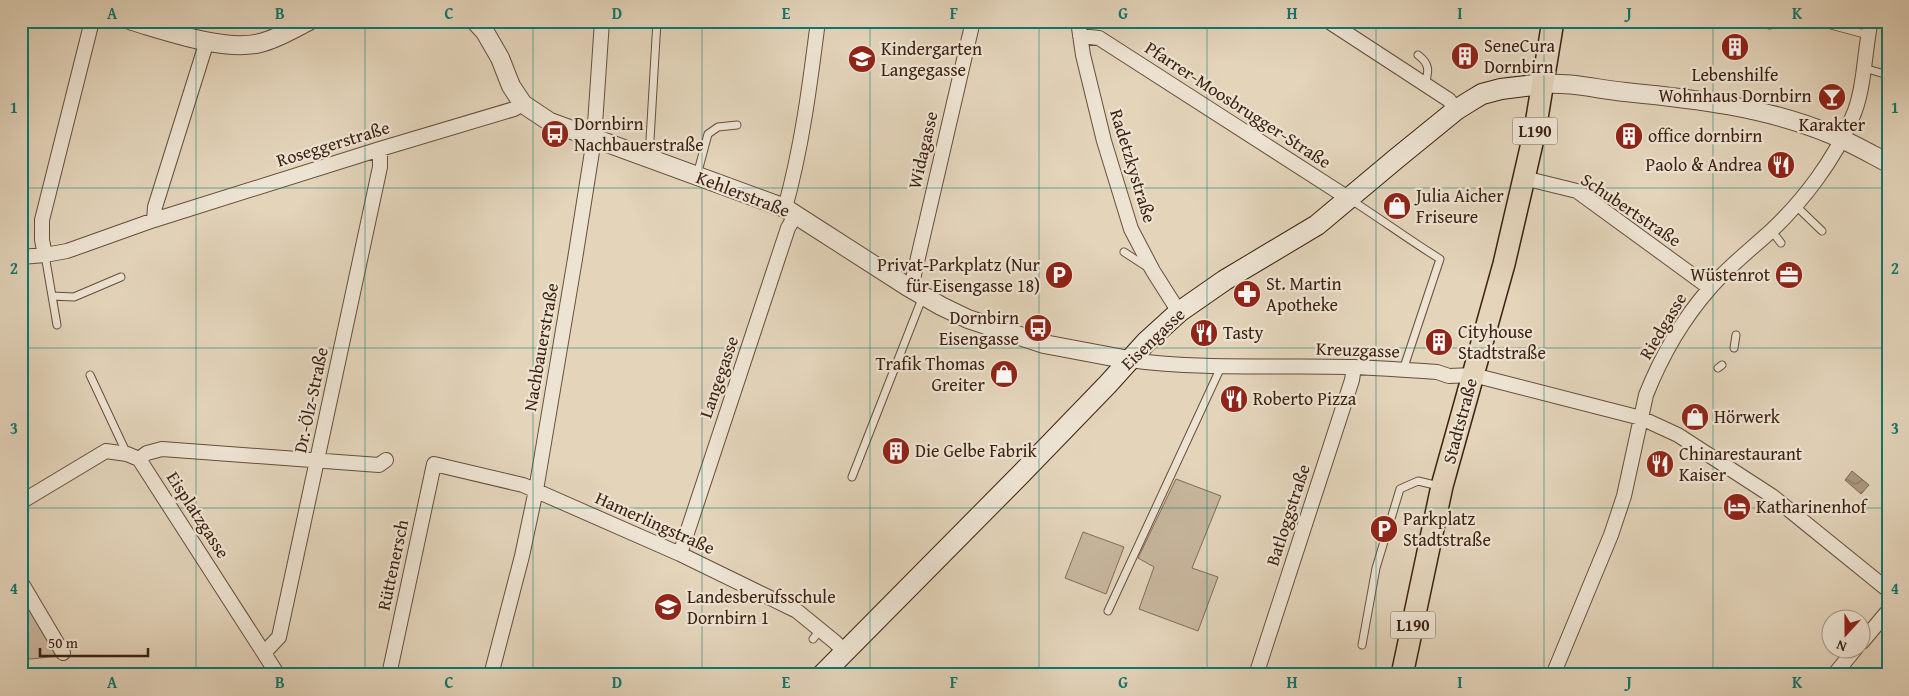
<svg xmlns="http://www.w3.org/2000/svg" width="1909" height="696" viewBox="0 0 1909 696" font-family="'Gentium Book Plus',serif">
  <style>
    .green { fill: #c7b69d; stroke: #826c57 }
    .water { fill: url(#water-waves); stroke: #7f6854 }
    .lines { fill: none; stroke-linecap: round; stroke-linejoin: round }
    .service-casing { stroke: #664e3b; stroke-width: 9 }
    .minor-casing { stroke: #664e3b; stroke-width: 16 }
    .tertiary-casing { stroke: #664e3b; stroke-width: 20 }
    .secondary-casing { stroke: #3d2111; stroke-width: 22 }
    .primary-casing { stroke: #3d2111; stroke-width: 24 }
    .service { stroke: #ede3d2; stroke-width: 7 }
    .minor { stroke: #ede3d2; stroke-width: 14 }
    .tertiary { stroke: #ede3d2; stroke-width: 18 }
    .secondary { stroke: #ede3d2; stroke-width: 20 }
    .primary { stroke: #e3d4ba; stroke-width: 21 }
    .grid { fill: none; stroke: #0f766e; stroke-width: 1; stroke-opacity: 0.55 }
    .labels { text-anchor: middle; stroke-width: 4.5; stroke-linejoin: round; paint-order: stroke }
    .shield { fill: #ede3d2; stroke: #725b4b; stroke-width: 1 }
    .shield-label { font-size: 16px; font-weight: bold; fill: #3d2111 }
    .poi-label { font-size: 18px; fill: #3d2111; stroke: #ede3d2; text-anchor: start }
    .street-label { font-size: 18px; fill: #3d2111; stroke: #ede3d2 }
    .neatline { fill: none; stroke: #0f766e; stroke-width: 2 }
    .grid-label { font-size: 16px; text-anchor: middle; font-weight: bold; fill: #0f766e }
  </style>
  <defs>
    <pattern id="water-waves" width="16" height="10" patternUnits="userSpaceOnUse" patternTransform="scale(1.25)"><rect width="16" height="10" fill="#ab9781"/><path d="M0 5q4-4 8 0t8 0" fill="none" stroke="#8c7b68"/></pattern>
  </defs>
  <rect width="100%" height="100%" fill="#e3d4ba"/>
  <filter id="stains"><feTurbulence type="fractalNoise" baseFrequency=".004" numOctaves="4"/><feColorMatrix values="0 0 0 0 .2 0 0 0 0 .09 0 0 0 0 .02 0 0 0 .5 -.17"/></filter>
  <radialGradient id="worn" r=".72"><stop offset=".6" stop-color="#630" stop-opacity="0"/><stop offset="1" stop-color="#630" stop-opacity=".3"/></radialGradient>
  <!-- green -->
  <path class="green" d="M1176 479 1221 496 1192 568 1218 577 1198 631 1139 609 1154 567 1138 558Z
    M1083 532 1124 547 1106 594 1065 578Z
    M21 591 59 656 21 660Z"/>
  <!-- water -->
  <path class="water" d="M1852 471 1869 485 1861 494 1845 480Z"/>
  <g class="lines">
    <defs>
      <path id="service" d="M1816 21 1868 35
        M1769 25 1789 21
        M186 35 190 21
        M1418 55C1430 64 1429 71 1425 84
        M1864 68 1888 75
        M649 157 657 21
        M697 175 708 134 718 127 737 125
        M1351 200C1381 219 1409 240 1440 259L1403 370
        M1795 205 1822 231
        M1771 230 1781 243
        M1124 252 1147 267
        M45 255 52 296 74 297 121 277
        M52 296 57 325
        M1734 348 1736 335
        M1718 368 1722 365
        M90 375 127 454
        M852 477 923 296
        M1108 611 1221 367
        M813 639 820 630
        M1362 645 1376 568 1400 489 1418 481 1439 486
        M170 675 185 673 187 675"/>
      <path id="minor" d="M1078 21 1083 55 1104 141 1131 229 1153 271 1179 312
        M1328 21 1449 100 1456 110
        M1080 36 1099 38 1348 198
        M1524 178 1577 191 1710 288
        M785 208C802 147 810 84 818 21
        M154 220 155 207 207 41
        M45 255 42 240V220L92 21
        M21 257 45 255 67 251 154 220 380 149 514 109 523 104
        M908 287 913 279 973 21
        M1129 360C1203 370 1278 365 1353 367 1381 368 1409 370 1437 372L1449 376 1473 375 1641 418 1678 435 1772 496 1888 590
        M139 459 147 453 162 449 379 465 386 460
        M21 502 106 451 127 454 139 459 278 675
        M680 554 788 228 796 214
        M21 582 63 653
        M1862 642 1888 611
        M264 653 279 637 380 167V149
        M389 675 434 464 523 485 680 554 797 611 835 642 844 651
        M491 675 522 556 536 490 575 259 594 139 602 21
        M1256 675 1352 380 1354 367
        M1553 675 1611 535 1624 496 1646 395C1661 357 1682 320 1710 288 1728 267 1750 250 1771 231 1804 200 1834 160 1852 118 1865 90 1864 51 1871 21
        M1834 675 1856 648"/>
      <path id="tertiary" d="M132 21C167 31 225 52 260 43 277 39 293 29 309 21
        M475 21 485 32 500 58 511 86 523 104 550 122 785 208 908 287 941 306 968 319 1044 344 1129 360
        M1542 84C1571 82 1596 89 1625 92 1695 99 1765 107 1830 134 1850 142 1869 153 1888 163"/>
      <path id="secondary" d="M822 675 1020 475 1108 384 1146 342 1179 312 1225 280 1317 225 1397 158 1456 110 1472 100 1482 94 1501 89 1542 84"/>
      <path id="primary" d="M1402 675 1442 486 1504 264 1524 178 1535 130 1553 21"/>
    </defs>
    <!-- service casing -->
    <use href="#service" class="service-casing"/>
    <!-- minor casing -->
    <use href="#minor" class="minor-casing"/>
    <!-- tertiary casing -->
    <use href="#tertiary" class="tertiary-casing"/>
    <!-- secondary casing -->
    <use href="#secondary" class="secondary-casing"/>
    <!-- primary casing -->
    <use href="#primary" class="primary-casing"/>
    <!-- service -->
    <use href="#service" class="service"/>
    <!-- minor -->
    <use href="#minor" class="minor"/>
    <!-- tertiary -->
    <use href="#tertiary" class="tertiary"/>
    <!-- secondary -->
    <use href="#secondary" class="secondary"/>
    <!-- primary -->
    <use href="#primary" class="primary"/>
  </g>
  <!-- grid -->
  <path class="grid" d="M196 21V675M365 21V675M533 21V675M702 21V675M870 21V675M1039 21V675M1207 21V675M1376 21V675M1544 21V675M1713 21V675M21 188H1888M21 348H1888M21 508H1888"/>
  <!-- icons -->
  <defs>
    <symbol id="building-disc" viewBox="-11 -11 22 22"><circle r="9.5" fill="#8f2418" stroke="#ede3d2"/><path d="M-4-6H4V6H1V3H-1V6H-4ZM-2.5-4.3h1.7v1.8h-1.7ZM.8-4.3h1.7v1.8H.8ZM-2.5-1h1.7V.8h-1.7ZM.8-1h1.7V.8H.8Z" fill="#fff"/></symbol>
    <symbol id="school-disc" viewBox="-11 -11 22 22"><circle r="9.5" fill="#8f2418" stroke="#ede3d2"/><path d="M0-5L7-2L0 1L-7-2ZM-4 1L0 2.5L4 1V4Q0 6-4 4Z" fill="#fff"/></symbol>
    <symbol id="bar-disc" viewBox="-11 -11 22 22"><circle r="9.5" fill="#8f2418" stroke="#ede3d2"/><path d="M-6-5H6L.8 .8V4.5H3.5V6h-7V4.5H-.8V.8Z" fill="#fff"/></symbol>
    <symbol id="bus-disc" viewBox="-11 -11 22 22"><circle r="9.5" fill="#8f2418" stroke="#ede3d2"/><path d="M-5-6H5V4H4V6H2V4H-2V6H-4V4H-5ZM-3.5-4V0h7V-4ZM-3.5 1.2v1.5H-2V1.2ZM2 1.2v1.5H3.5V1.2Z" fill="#fff"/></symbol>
    <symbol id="restaurant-disc" viewBox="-11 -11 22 22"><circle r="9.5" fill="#8f2418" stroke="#ede3d2"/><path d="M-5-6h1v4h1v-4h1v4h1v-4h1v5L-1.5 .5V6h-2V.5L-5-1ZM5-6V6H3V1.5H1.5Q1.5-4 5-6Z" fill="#fff"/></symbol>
    <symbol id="shop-disc" viewBox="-11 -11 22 22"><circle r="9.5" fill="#8f2418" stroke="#ede3d2"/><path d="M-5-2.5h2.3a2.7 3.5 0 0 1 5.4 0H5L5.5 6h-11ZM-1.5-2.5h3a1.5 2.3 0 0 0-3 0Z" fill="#fff"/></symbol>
    <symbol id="parking-disc" viewBox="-11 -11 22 22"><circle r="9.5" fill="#8f2418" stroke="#ede3d2"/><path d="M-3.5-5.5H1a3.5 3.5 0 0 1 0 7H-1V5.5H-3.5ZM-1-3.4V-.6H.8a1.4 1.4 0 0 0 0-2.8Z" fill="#fff"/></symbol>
    <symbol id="office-disc" viewBox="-11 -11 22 22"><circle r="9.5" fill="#8f2418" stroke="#ede3d2"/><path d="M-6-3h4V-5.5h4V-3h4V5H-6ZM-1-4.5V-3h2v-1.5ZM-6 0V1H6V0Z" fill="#fff"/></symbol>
    <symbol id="pharmacy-disc" viewBox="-11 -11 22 22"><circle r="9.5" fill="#8f2418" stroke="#ede3d2"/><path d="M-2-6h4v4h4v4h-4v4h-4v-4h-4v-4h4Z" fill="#fff"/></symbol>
    <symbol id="hotel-disc" viewBox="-11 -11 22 22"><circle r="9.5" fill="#8f2418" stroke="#ede3d2"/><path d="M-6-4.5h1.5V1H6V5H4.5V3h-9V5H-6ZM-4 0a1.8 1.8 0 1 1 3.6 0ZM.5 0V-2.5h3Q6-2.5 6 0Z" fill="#fff"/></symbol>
  </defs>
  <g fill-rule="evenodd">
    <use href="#building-disc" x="1719" y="31" width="32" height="32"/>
    <use href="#building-disc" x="1449" y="40" width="32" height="32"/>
    <use href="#school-disc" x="846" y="43" width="32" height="32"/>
    <use href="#bar-disc" x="1816" y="81" width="32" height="32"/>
    <use href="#bus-disc" x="539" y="118" width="32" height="32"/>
    <use href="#building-disc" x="1613" y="120" width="32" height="32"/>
    <use href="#restaurant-disc" x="1765" y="149" width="32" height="32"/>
    <use href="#shop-disc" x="1381" y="190" width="32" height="32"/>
    <use href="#parking-disc" x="1043" y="259" width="32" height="32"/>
    <use href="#office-disc" x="1773" y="259" width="32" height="32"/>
    <use href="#pharmacy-disc" x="1231" y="278" width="32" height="32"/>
    <use href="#bus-disc" x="1022" y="312" width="32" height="32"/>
    <use href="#restaurant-disc" x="1188" y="317" width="32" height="32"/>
    <use href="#building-disc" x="1423" y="326" width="32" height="32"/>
    <use href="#shop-disc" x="988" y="358" width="32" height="32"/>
    <use href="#restaurant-disc" x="1218" y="383" width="32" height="32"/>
    <use href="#shop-disc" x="1679" y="401" width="32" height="32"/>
    <use href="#building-disc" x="880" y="435" width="32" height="32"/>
    <use href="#restaurant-disc" x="1644" y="448" width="32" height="32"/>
    <use href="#hotel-disc" x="1721" y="491" width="32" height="32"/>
    <use href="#parking-disc" x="1368" y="513" width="32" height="32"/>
    <use href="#school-disc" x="652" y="591" width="32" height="32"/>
  </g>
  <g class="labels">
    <!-- shield labels -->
    <g class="shield">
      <rect x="1512.5" y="117.5" width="45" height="27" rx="4"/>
      <rect x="1390.5" y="611.5" width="45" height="27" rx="4"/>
    </g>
    <g class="shield-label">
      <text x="1535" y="137">L190</text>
      <text x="1413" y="631">L190</text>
    </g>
    <!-- poi labels -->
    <g class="poi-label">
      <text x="1484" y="52">SeneCura<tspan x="1484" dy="21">Dornbirn</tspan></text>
      <text x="881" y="55">Kindergarten<tspan x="881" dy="21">Langegasse</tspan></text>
      <text x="1735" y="81" text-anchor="middle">Lebenshilfe<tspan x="1735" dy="21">Wohnhaus Dornbirn</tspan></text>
      <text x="574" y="130">Dornbirn<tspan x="574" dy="21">Nachbauerstraße</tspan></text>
      <text x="1832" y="131" text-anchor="middle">Karakter</text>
      <text x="1648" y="142">office dornbirn</text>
      <text x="1762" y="171" text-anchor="end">Paolo &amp; Andrea</text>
      <text x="1416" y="202">Julia Aicher<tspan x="1416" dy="21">Friseure</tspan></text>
      <text x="1040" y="271" text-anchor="end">Privat-Parkplatz (Nur<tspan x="1040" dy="21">für Eisengasse 18)</tspan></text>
      <text x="1770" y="281" text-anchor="end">Wüstenrot</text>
      <text x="1266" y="290">St. Martin<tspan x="1266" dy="21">Apotheke</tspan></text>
      <text x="1019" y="324" text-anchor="end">Dornbirn<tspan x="1019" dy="21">Eisengasse</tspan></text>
      <text x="1458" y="338">Cityhouse<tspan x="1458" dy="21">Stadtstraße</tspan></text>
      <text x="1223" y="339">Tasty</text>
      <text x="985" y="370" text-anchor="end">Trafik Thomas<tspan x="985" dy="21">Greiter</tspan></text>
      <text x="1253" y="405">Roberto Pizza</text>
      <text x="1714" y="423">Hörwerk</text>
      <text x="915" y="457">Die Gelbe Fabrik</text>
      <text x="1679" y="460">Chinarestaurant<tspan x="1679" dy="21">Kaiser</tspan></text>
      <text x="1756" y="513">Katharinenhof</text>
      <text x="1403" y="525">Parkplatz<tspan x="1403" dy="21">Stadtstraße</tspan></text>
      <text x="687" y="603">Landesberufsschule<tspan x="687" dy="21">Dornbirn 1</tspan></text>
    </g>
    <!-- street labels -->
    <g class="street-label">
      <text transform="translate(1238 105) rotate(33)" y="6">Pfarrer-Moosbrugger-Straße</text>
      <text transform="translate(333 144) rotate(-17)" y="6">Roseggerstraße</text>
      <text transform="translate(923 150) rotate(-77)" y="6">Widagasse</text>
      <text transform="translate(1133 166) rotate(73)" y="6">Radetzkystraße</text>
      <text transform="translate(743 194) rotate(21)" y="6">Kehlerstraße</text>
      <text transform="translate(1631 210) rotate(34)" y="6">Schubertstraße</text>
      <text transform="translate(1663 326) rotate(-59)" y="6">Riedgasse</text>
      <text transform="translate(1153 339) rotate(-44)" y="6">Eisengasse</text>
      <text transform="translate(541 347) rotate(-80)" y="6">Nachbauerstraße</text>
      <text transform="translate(1358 350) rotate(2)" y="6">Kreuzgasse</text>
      <text transform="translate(719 377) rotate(-71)" y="6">Langegasse</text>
      <text transform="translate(311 400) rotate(-78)" y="6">Dr.-Ölz-Straße</text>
      <text transform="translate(1460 421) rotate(-75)" y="6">Stadtstraße</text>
      <text transform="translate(198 515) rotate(57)" y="6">Eisplatzgasse</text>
      <text transform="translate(1288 515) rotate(-72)" y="6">Batloggstraße</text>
      <text transform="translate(655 523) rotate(24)" y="6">Hamerlingstraße</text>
      <text transform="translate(393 565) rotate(-78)" y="6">Rüttenersch</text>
    </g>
  </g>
  <!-- margin -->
  <rect width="1909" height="696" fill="none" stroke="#e3d4ba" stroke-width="55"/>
  <!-- north arrow -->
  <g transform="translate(1846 634) rotate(201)"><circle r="24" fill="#ede3d2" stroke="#a79585"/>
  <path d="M0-4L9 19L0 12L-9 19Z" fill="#8f2418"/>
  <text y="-8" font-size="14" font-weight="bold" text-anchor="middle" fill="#3d2111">N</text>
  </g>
  <!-- scale -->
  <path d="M40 648v8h108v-8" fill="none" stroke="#3d2111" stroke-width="2.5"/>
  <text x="48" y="648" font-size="15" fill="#3d2111" stroke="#ede3d2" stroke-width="4" paint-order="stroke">50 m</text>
  <rect x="28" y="28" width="1854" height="640" class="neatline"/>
  <g class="grid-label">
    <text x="112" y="19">A</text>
    <text x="280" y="19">B</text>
    <text x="449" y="19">C</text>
    <text x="617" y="19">D</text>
    <text x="786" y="19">E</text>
    <text x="954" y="19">F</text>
    <text x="1123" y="19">G</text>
    <text x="1292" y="19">H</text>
    <text x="1460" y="19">I</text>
    <text x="1629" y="19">J</text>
    <text x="1797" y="19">K</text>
    <text x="14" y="113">1</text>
    <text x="1895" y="113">1</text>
    <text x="14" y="274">2</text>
    <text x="1895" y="274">2</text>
    <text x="14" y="434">3</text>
    <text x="1895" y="434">3</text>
    <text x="14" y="594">4</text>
    <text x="1895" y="594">4</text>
    <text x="112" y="688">A</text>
    <text x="280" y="688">B</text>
    <text x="449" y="688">C</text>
    <text x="617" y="688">D</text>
    <text x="786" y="688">E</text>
    <text x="954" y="688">F</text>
    <text x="1123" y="688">G</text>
    <text x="1292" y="688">H</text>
    <text x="1460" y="688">I</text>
    <text x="1629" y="688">J</text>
    <text x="1797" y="688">K</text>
  </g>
  <rect width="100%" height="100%" filter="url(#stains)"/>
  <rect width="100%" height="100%" fill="url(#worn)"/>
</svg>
